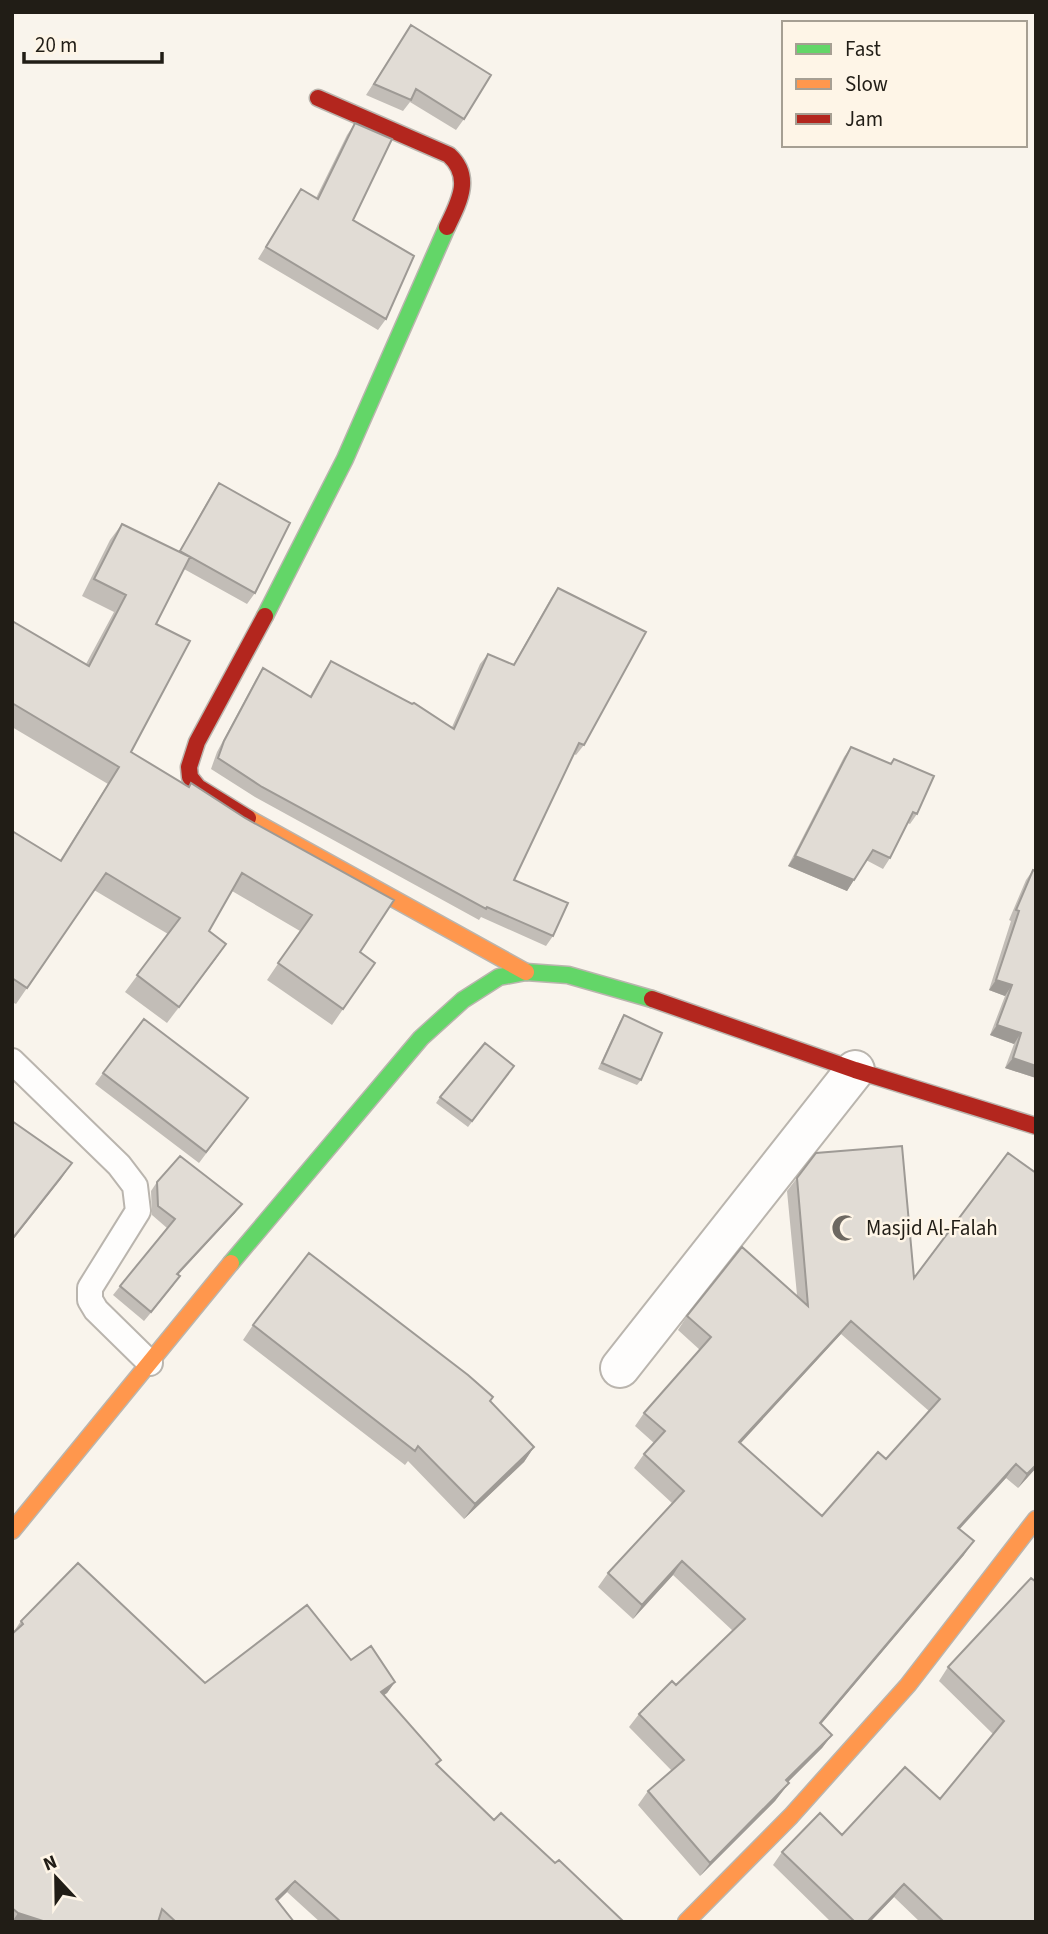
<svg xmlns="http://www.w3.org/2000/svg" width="1048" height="1934" viewBox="0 0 1048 1934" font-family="'Source Sans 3',sans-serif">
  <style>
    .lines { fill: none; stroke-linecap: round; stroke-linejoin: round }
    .lane-casing { stroke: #bab5ae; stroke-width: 28 }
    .street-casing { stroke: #bab5ae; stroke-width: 42 }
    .fast-casing { stroke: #bab5ae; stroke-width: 19 }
    .slow-casing { stroke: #bab5ae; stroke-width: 19 }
    .jam-casing { stroke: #bab5ae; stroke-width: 19 }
    .lane { stroke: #fefdfc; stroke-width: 24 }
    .street { stroke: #fefdfc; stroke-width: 38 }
    .fast { stroke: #63d668; stroke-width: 16 }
    .slow { stroke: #ff974d; stroke-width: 16 }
    .jam { stroke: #b3261e; stroke-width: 16 }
    .wall { fill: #c2bdb7; fill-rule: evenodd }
    .shaded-wall { fill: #9e9a95 }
    .building { fill: #e1dcd5; stroke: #9e9a95; stroke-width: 2; fill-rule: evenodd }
    .labels { text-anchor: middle; stroke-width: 5; stroke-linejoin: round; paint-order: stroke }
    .poi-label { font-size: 21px; fill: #211d16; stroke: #fef5e7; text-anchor: start }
  </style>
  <rect width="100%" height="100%" fill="#f9f4ec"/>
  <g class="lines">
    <defs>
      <path id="lane" d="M12 1061 119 1165 135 1186 138 1211 90 1288V1300L96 1310 150 1363"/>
      <path id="street" d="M620 1368 855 1070"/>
      <path id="fast" d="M265 616 345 459 447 227
        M231 1263 421 1038 463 1000 499 977 526 972 568 975 652 999"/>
      <path id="slow" d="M248 818 526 972
        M12 1531 231 1263
        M686 1922 791 1816 908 1685 1036 1519"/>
      <path id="jam" d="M318 98 449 155C473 177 459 202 447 227
        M248 818 198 787 190 777 189 767 197 742 265 616
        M652 999 855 1070 1036 1126"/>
    </defs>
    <!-- lane casing -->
    <use href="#lane" class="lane-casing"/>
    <!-- street casing -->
    <use href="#street" class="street-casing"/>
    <!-- fast casing -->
    <use href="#fast" class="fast-casing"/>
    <!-- slow casing -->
    <use href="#slow" class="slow-casing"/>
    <!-- jam casing -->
    <use href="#jam" class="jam-casing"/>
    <!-- lane -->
    <use href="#lane" class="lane"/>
    <!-- street -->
    <use href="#street" class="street"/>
    <!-- fast -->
    <use href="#fast" class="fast"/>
    <!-- slow -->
    <use href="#slow" class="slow"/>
    <!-- jam -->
    <use href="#jam" class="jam"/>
  </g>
  <!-- wall -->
  <path class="wall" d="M411 25 464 119 456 130 410 102 403 111 366 95Z
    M355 123 353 220 386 319 378 330 258 259 301 189 316 198 347 135Z
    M219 483 255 593 247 604 184 569 156 624 131 752 360 952 375 963 332 1025 267 980 300 931 232 891 209 931 226 944 167 1023 125 992 168 934 94 890 16 1004 12 1002V831L60 860 108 784 12 727V621L86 664 114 612 82 596 110 540 122 524 179 552 211 495Z
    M558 588 584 745 576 755 574 754 514 880 553 936 546 946 481 917 479 920 255 797 211 769 217 752 256 679 263 668 310 696 324 671 331 661 452 727 480 664 488 654 513 665 551 598Z
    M851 747 890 764 894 759 917 814 910 824 908 823 890 858 883 869 866 860 847 891 788 866 844 757Z
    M1033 870 1036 871V1078L1005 1068 1014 1044 990 1035 1005 996 989 990 1011 921 1009 920 1026 880Z
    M624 1015 641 1080 637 1085 598 1069 620 1021Z
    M514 1066 468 1127 436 1103 440 1097Z
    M103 1073 248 1098 199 1163 95 1084Z
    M1036 1173V1468L1018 1488 1006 1478 959 1529 964 1555 821 1724 832 1735 822 1748 788 1782 789 1783 775 1801 700 1876 638 1805 648 1791 672 1771 629 1727 639 1714 676 1685 733 1631 673 1575 633 1619 598 1587 608 1573 672 1503 634 1468 644 1454 654 1443 635 1426 644 1413 700 1350 678 1330 687 1316 797 1295 787 1191 797 1178 914 1278ZM841 1334 929 1411 886 1459 822 1516 740 1443Z
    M157 1182 235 1213 178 1275 173 1286 144 1321 113 1295 167 1228 152 1215 151 1191Z
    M253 1325 490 1401 534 1447 524 1462 464 1519 408 1461 405 1465 243 1340Z
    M1036 1582V1922H920L894 1897 870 1922H831L773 1865 782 1852 842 1835 940 1799 993 1734 939 1681 948 1667Z
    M21 1621 205 1683 351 1660 395 1682 387 1693 384 1695 437 1765 494 1820 555 1863 624 1922H320L287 1892 278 1901 294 1922H12V1634Z"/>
  <!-- shaded-wall -->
  <path class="shaded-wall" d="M795 856 854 880 847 891 788 866Z
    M226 944 215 960 167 1023 179 1007Z
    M996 980 1012 985 1005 996 989 990Z
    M997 1025 1021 1033 1014 1044 990 1035Z
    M1013 1058 1036 1066V1078L1005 1068Z
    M72 1163 61 1179 12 1241V1239Z
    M242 1204 235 1213 170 1283 177 1274Z
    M851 1321 841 1334 729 1456 739 1442Z
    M534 1447 524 1462 464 1519 475 1504Z
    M1016 1464 1006 1478 948 1542 958 1528Z
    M1036 1465V1468L1018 1488 1027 1474Z
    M974 1541 964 1555 811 1736 820 1723Z
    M682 1561 673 1575 633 1619 642 1605Z
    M395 1682 387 1693 372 1703 381 1692Z
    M832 1735 822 1748 776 1794 786 1780Z
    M789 1783 775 1801 700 1876 710 1863Z
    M295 1881 287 1892 268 1910 276 1899Z
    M904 1884 894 1897 870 1922H867Z
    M18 1913 46 1922H12Z"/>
  <!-- building -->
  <path class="building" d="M411 25 491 75 464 119 416 89 411 100 374 84Z
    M355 123 392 139 353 220 414 256 386 319 266 247 301 189 318 199Z
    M219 483 290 523 255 593 180 551Z
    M122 524 190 557 156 624 190 641 131 752 189 787 191 783 245 818 394 900 360 952 375 963 343 1009 278 963 312 915 242 873 209 931 226 944 179 1007 137 975 180 918 106 873 27 988 12 978V831L61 861 119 767 12 703V621L89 666 126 595 94 579Z
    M558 588 646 632 584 745 579 743 514 880 568 903 553 936 487 907 486 909 262 787 218 758 224 741 263 668 311 697 331 661 412 704 414 703 454 729 488 654 514 665Z
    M851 747 891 764 894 759 934 776 917 814 913 812 890 858 873 850 854 880 795 856Z
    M1033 870 1036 871V1066L1013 1058 1021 1033 997 1025 1012 985 996 980 1019 911 1016 910Z
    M624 1015 662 1033 641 1080 602 1063Z
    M144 1019 248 1098 206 1152 103 1073Z
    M485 1043 514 1066 472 1121 440 1097Z
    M12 1121 72 1163 12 1239Z
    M902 1146 914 1278 1008 1153 1036 1173V1465L1027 1474 1016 1464 958 1528 974 1541 820 1723 832 1735 786 1780 789 1783 785 1787 710 1863 648 1791 684 1760 639 1714 672 1681 676 1685 745 1619 682 1561 642 1605 608 1573 684 1491 644 1454 665 1431 644 1413 711 1337 687 1316 742 1247 808 1306 797 1178 816 1153ZM851 1321 940 1399 886 1459 878 1452 822 1516 739 1442Z
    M180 1156 242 1204 177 1274 180 1276 151 1312 120 1286 175 1219 158 1206 157 1182Z
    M309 1253 468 1375 493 1397 490 1401 534 1447 475 1504 418 1446 415 1451 253 1325Z
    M78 1563 205 1683 307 1605 351 1660 371 1646 395 1682 381 1692 441 1760 436 1764 494 1820 501 1813 555 1863 559 1860 624 1922H341L295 1881 276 1899 294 1922H176L162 1909 158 1922H46L18 1913 12 1908V1634L23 1624 21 1621Z
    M1031 1578 1036 1582V1922H944L904 1884 867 1922H855L782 1852 820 1813 842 1835 905 1767 940 1799 1004 1721 948 1667Z"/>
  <!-- icons -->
  <defs>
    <symbol id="mosque-bare" viewBox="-9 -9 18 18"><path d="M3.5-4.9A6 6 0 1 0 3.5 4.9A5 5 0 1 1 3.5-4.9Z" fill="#6d6861" stroke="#fef5e7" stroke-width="2.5" paint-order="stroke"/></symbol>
  </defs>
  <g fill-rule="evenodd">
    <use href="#mosque-bare" x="826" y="1209" width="38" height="38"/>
  </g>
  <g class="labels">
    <!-- poi labels -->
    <g class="poi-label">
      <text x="866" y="1235">Masjid Al-Falah</text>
    </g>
  </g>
  <!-- border -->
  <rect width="1048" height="1934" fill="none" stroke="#211d16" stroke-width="28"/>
  <!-- legend -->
  <rect x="782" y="21" width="245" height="126" fill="#fef5e7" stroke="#a69f93" stroke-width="2"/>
  <rect x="796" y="44" width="35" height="10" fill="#63d668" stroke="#a69f93" stroke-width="2"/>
  <text x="845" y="56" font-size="21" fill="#211d16">Fast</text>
  <rect x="796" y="79" width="35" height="10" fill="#ff974d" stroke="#a69f93" stroke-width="2"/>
  <text x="845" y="91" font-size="21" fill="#211d16">Slow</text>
  <rect x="796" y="114" width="35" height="10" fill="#b3261e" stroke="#a69f93" stroke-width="2"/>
  <text x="845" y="126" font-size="21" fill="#211d16">Jam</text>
  <!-- north arrow -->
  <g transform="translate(56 1878) rotate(338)" stroke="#fef5e7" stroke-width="5" paint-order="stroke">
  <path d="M0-5L12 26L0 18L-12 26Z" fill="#211d16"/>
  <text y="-10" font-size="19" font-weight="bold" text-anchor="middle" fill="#211d16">N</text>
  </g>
  <!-- scale -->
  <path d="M24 52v10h138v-10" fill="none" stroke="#211d16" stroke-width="3.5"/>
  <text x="35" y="52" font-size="21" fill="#211d16" stroke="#fef5e7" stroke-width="5" paint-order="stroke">20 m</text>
</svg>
